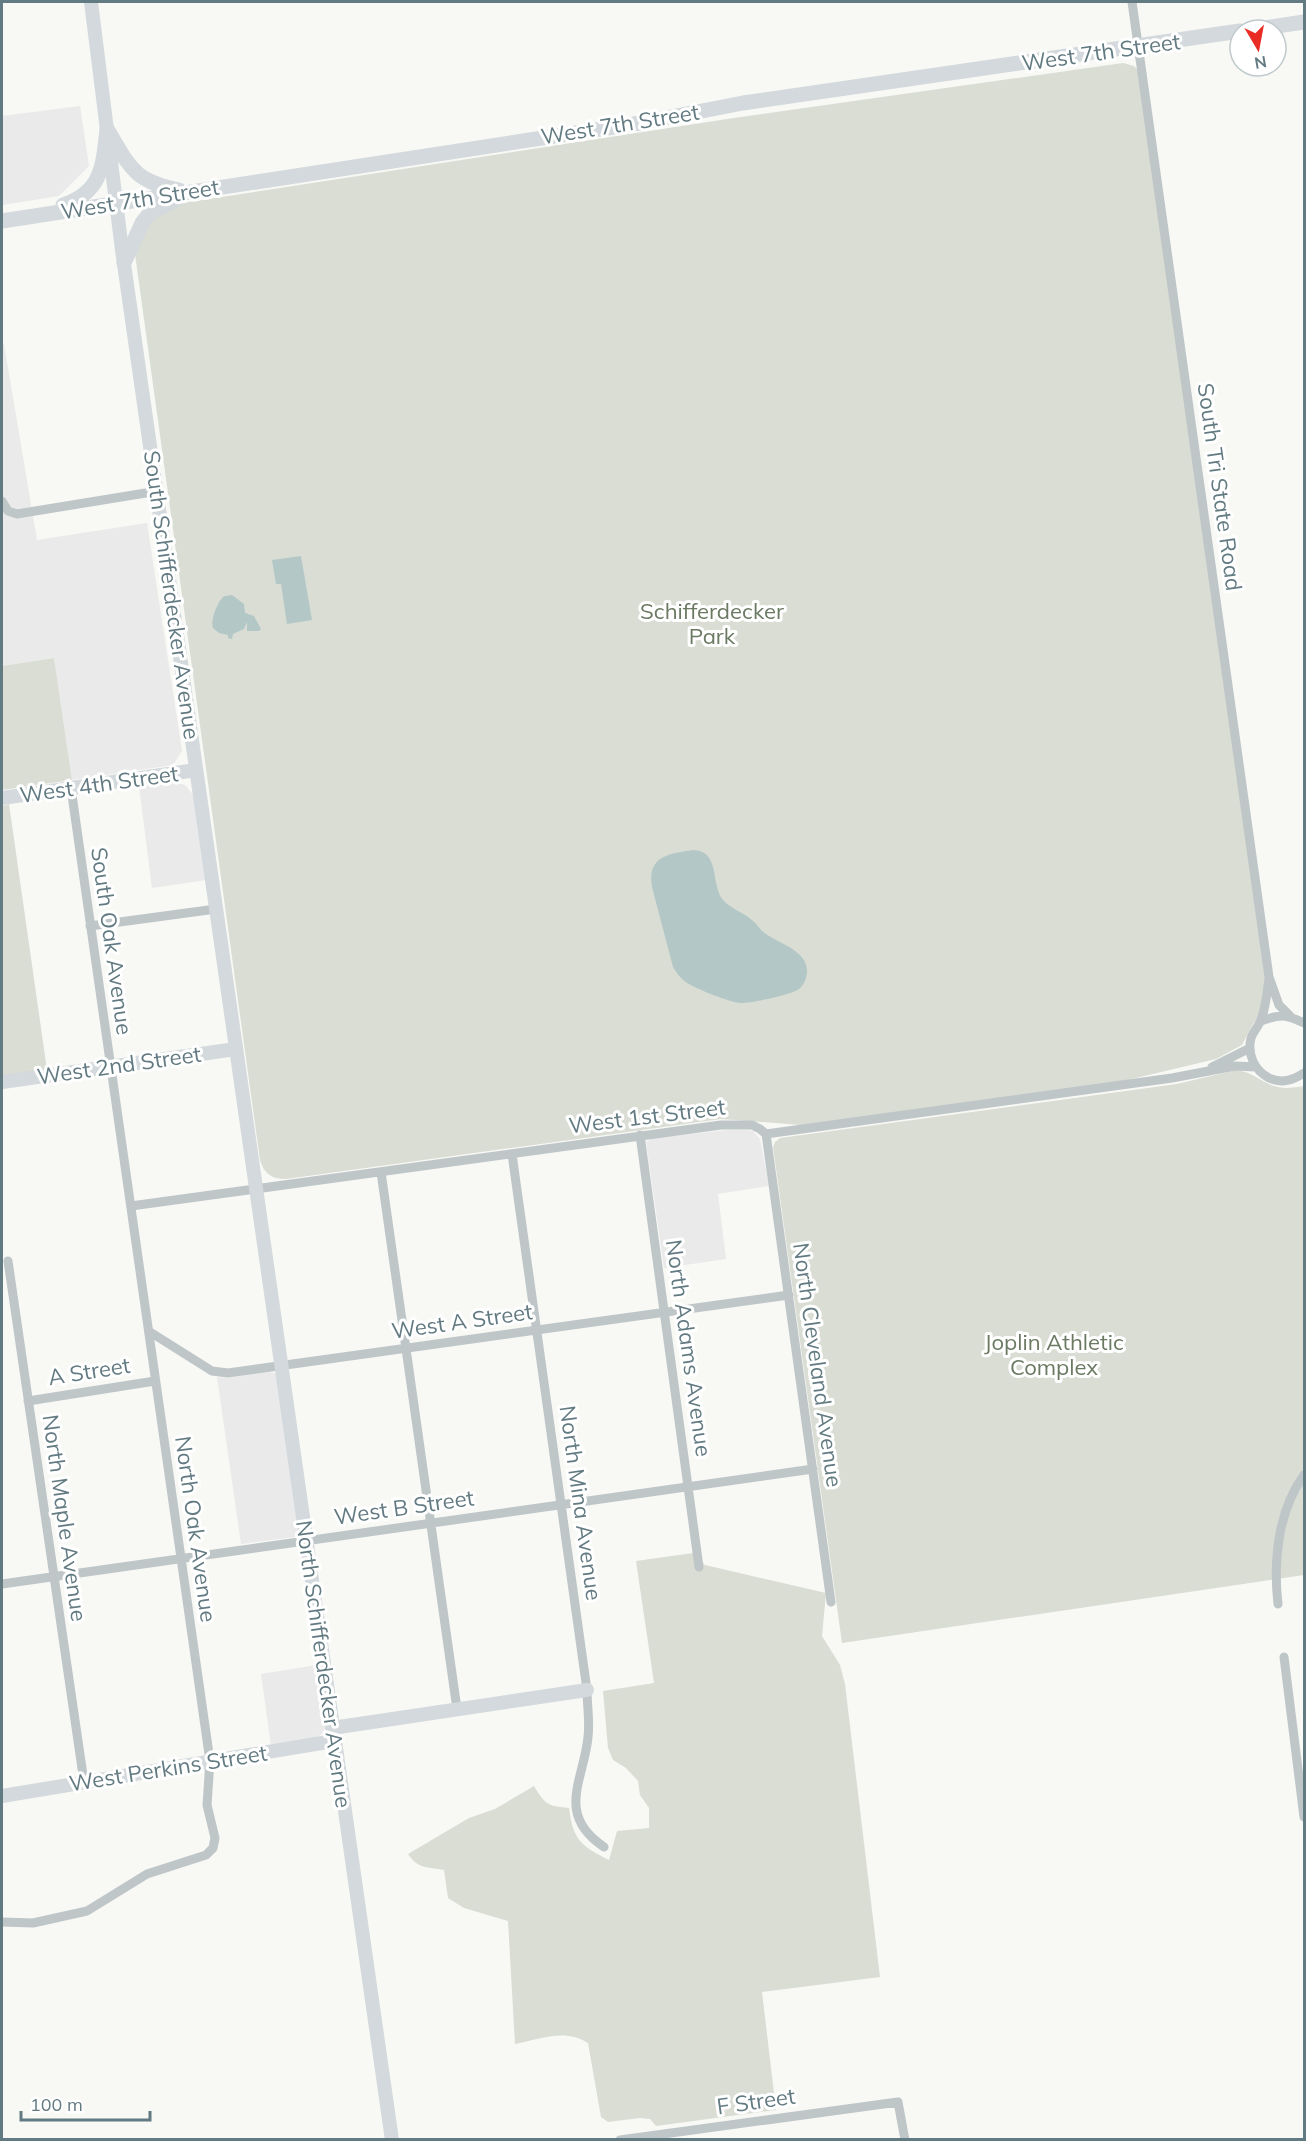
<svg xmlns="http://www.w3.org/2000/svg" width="1306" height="2141" viewBox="0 0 1306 2141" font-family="Mulish,sans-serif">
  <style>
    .built { fill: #e9eae9 }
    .green { fill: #d9ddd4 }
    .water { fill: #b4c7c7 }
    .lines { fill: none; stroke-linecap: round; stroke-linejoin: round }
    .street { stroke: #bfc6c8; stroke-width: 9 }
    .secondary { stroke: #d3d9dc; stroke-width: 14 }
    .primary { stroke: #d3d9dc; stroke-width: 15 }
    .labels { text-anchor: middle; stroke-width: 6; stroke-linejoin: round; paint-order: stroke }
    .street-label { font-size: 22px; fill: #627a81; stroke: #fff }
    .park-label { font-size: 22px; fill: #6a7961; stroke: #fff }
  </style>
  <rect width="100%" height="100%" fill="#f8f8f5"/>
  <!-- built -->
  <path class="built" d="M80 106 89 166 59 196 2 205V116Z
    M4 344 37 540 147 523 182 751 173 765 72 780 54 658 2 666V345Z
    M175 782 185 785 194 796 206 880 152 888 139 786Z
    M728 1130H747L753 1131 760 1139 769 1186 718 1194 726 1259 664 1268 646 1142 653 1138Z
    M270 1372 276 1374 277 1378 299 1531 295 1537 241 1544 217 1377 229 1378Z
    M317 1665 326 1726 323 1733 316 1738 271 1746 261 1674Z"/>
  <!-- green -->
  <path class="green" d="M1123 63 1134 66 1138 70 1266 976 1259 1016 1253 1024 1242 1045 1216 1059 1119 1082 801 1125 721 1119 286 1179C272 1179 264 1174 260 1160L135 254 145 227 170 205 727 119Z
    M54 658 72 780 2 790V666Z
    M9 804 47 1070 2 1076V806Z
    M1236 1070C1251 1072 1254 1077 1267 1083 1279 1090 1292 1088 1304 1086V1575L842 1643 773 1147 775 1142 780 1138 1177 1084Z
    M693 1553 705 1565 826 1593 822 1636 840 1665 845 1684 880 1977 762 1992 776 2110 656 2126 650 2119 640 2118 608 2122 601 2117 588 2043C566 2028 539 2039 515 2044L508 1921 464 1908 448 1898 444 1870C427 1867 418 1869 408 1854L469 1818 495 1809 534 1786C545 1804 547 1806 569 1808 573 1840 581 1846 609 1860L617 1831 649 1828V1808L640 1795 638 1781 626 1768 613 1760 608 1748 603 1691 654 1683 636 1561Z"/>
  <!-- water -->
  <path class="water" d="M301 556 312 620 287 624 281 584H276L272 560Z
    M232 595 244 604 245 613 254 616 261 629 259 631H247V622L244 629 233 634 232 639 228 638V635L219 633 213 628C210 621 217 604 222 598 225 595 228 596 232 595Z
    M693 850C721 851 710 884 723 900 731 909 745 913 753 921 757 924 759 928 762 931 776 943 809 950 807 973 806 979 804 985 799 989 791 995 751 1003 741 1003 729 1002 699 990 689 984 682 980 677 974 673 967L652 887C647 856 668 854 693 850Z"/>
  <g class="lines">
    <!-- street -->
    <path class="street" d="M1132 2 1269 977 1279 1005 1290 1016
      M2 501 8 511 17 514 158 491
      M90 926 216 909
      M1269 979C1267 992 1266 1005 1262 1017 1260 1025 1254 1030 1251 1038 1247 1054 1254 1070 1269 1078 1282 1084 1293 1080 1304 1073
      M1261 1021C1281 1014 1285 1014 1304 1023
      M1212 1067 1250 1048
      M766 1134 831 1602
      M640 1135 699 1567
      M512 1154 587 1690C587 1705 590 1721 588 1737 584 1780 555 1814 604 1847
      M381 1172 457 1709
      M131 1206 721 1125H752L760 1129 766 1134 1172 1078 1235 1066 1256 1067
      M8 1261 84 1782
      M150 1332 212 1371 228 1373 789 1295
      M28 1401 155 1381
      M2 1584 813 1469
      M1278 1604C1273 1561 1278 1511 1304 1475
      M1284 1657 1304 1817
      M2 1922 33 1923 87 1911 147 1874 206 1855 213 1848 215 1838 207 1805 210 1761 71 788
      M620 2140 898 2102 905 2140"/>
    <!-- secondary -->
    <path class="secondary" d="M91 2 122 250 392 2140
      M2 798 196 770
      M2 1082 236 1049
      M332 1728 587 1690
      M2 1796 334 1741"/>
    <!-- primary -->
    <path class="primary" d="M1250 30 1304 22
      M107 129C130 167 133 181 179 190
      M63 205C102 192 103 166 107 129
      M2 221 640 123 743 103 1240 31
      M124 263 142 223 150 213 179 198"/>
  </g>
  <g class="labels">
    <!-- street labels -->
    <g class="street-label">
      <text transform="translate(1101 52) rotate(-8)" y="8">West 7th Street</text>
      <text transform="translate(620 124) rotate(-9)" y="8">West 7th Street</text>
      <text transform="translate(140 199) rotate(-9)" y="8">West 7th Street</text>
      <text transform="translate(1220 487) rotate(82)" y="8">South Tri State Road</text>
      <text transform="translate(172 595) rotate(82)" y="8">South Schifferdecker Avenue</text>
      <text transform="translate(99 784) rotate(-8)" y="8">West 4th Street</text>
      <text transform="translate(112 941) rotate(82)" y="8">South Oak Avenue</text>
      <text transform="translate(119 1065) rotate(-8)" y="8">West 2nd Street</text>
      <text transform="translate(647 1116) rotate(-7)" y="8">West 1st Street</text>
      <text transform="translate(462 1321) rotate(-8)" y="8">West A Street</text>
      <text transform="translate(689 1348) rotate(82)" y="8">North Adams Avenue</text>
      <text transform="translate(818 1365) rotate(82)" y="8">North Cleveland Avenue</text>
      <text transform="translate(89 1371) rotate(-9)" y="8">A Street</text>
      <text transform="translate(581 1503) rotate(82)" y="8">North Mina Avenue</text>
      <text transform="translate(404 1507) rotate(-8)" y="8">West B Street</text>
      <text transform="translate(65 1518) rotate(82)" y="8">North Maple Avenue</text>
      <text transform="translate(196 1529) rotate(82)" y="8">North Oak Avenue</text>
      <text transform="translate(324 1664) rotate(82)" y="8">North Schifferdecker Avenue</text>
      <text transform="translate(168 1768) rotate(-9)" y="8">West Perkins Street</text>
      <text transform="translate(756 2101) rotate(-8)" y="8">F Street</text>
    </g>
    <!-- park labels -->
    <g class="park-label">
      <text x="712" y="619">Schifferdecker<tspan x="712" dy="25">Park</tspan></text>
      <text x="1054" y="1350">Joplin Athletic<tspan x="1054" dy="25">Complex</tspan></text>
    </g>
  </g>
  <!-- border -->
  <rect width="1306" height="2141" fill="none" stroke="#627a81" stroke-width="6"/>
  <!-- north arrow -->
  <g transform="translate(1258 48) rotate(170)"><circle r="28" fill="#ffffff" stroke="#c0cacd" stroke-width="1.5"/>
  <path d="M0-4.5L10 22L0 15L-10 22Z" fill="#e92d25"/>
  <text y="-9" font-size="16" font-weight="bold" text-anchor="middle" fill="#627a81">N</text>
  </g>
  <!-- scale -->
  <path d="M21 2111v9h129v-9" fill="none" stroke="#627a81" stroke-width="3"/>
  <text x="30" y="2111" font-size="18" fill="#627a81" stroke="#ffffff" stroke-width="4.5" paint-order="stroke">100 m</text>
</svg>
